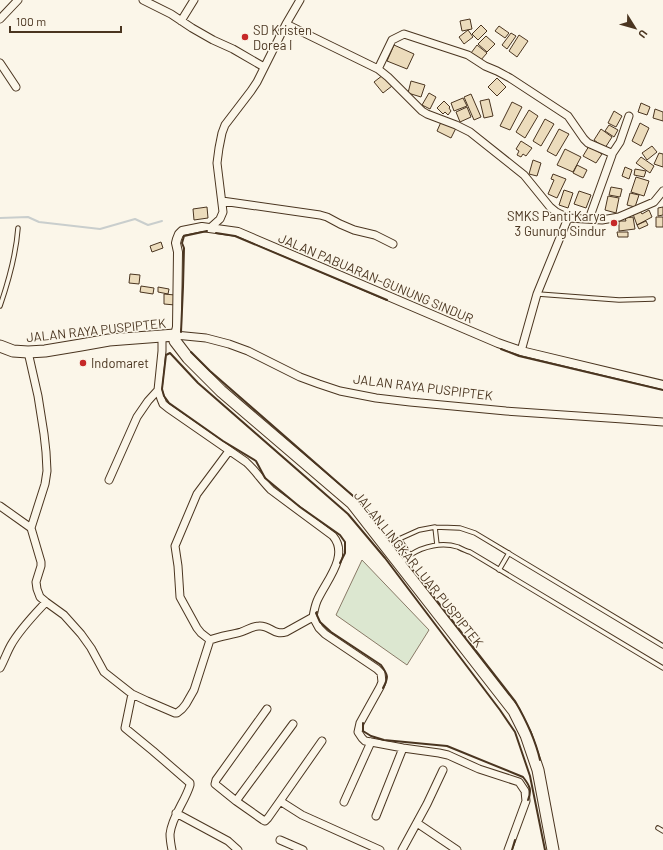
<svg xmlns="http://www.w3.org/2000/svg" width="663" height="850" viewBox="0 0 663 850" font-family="Barlow,sans-serif">
  <style>
    .green { fill: #dce7d0; stroke: #887966 }
    .lines { fill: none; stroke-linecap: round; stroke-linejoin: round }
    .stream { stroke: #c9cecd; stroke-width: 2 }
    .building { fill: #ecdcbc; stroke: #4a3520 }
    .service-casing { stroke: #4a3520; stroke-width: 5.5 }
    .minor-casing { stroke: #4a3520; stroke-width: 9 }
    .tertiary-casing { stroke: #4a3520; stroke-width: 10 }
    .primary-casing { stroke: #4a3520; stroke-width: 13 }
    .service { stroke: #fbf6e9; stroke-width: 3.5 }
    .minor { stroke: #fbf6e9; stroke-width: 7 }
    .tertiary { stroke: #fbf6e9; stroke-width: 8 }
    .primary { stroke: #fbf6e9; stroke-width: 11 }
    .wall { stroke: #4a3520; stroke-width: 2 }
    .poi-dot { fill: #c62828; stroke: #fbf6e9; stroke-width: 1.5 }
    .labels { text-anchor: middle; stroke-width: 3; stroke-linejoin: round; paint-order: stroke }
    .poi-label { font-size: 13px; fill: #4a3520; stroke: #fbf6e9; text-anchor: start }
    .street-label { font-size: 13px; fill: #4a3520; stroke: #fbf6e9 }
  </style>
  <rect width="100%" height="100%" fill="#fbf6e9"/>
  <!-- green -->
  <path class="green" d="M362 560 429 630 407 665 336 615Z"/>
  <g class="lines">
    <!-- stream -->
    <path class="stream" d="M0 218 28 217 39 222 100 229 135 219 148 225 162 221"/>
  </g>
  <!-- building -->
  <path class="building" d="M470 19 472 29 462 31 460 21Z
    M481 25 487 31 478 40 472 34Z
    M499 26 509 33 505 38 495 31Z
    M468 30 473 37 464 44 459 37Z
    M511 33 516 36 507 49 502 45Z
    M519 35 528 41 517 57 509 51Z
    M486 36 495 44 487 52 478 44Z
    M394 45 414 54 407 69 387 61Z
    M477 45 487 53 480 61 471 53Z
    M383 75 392 86 383 93 374 82Z
    M497 78 506 87 497 96 488 87Z
    M411 81 425 85 421 97 408 93Z
    M429 93 436 97 430 109 422 105Z
    M471 94 481 117 474 120 464 97Z
    M463 98 467 106 454 111 451 103Z
    M489 99 493 116 484 118 480 101Z
    M444 101 450 107 449 108 451 111 448 115 445 112 443 114 437 108Z
    M512 102 522 107 510 130 500 126Z
    M641 103 650 107 647 115 638 112Z
    M467 107 471 117 460 122 456 112Z
    M655 109 663 112V121L653 118Z
    M529 110 538 116 525 138 516 132Z
    M614 111 622 116 616 127 608 123Z
    M545 119 554 124 541 146 533 141Z
    M441 122 456 128 451 138 437 131Z
    M640 123 649 128 641 146 632 141Z
    M609 125 618 130 614 137 605 131Z
    M559 129 569 134 556 156 547 151Z
    M601 129 612 137 605 148 594 140Z
    M521 141 532 148 526 156 523 154 521 157 517 155 519 151 516 149Z
    M589 146 602 154 596 163 583 156Z
    M652 146 657 152 647 160 642 153Z
    M565 149 581 157 573 172 557 165Z
    M659 153 663 154V167L654 164Z
    M641 157 654 166 650 173 636 163Z
    M533 160 541 163 537 176 529 174Z
    M577 165 587 170 583 178 573 173Z
    M625 167 632 170 629 179 622 176Z
    M635 169 646 171 644 177 634 175Z
    M553 174 566 179 557 198 548 194 554 180 551 179Z
    M636 177 649 181 644 196 631 192Z
    M611 187 622 189 620 197 609 195Z
    M564 190 573 193 568 208 559 205Z
    M579 191 591 195 586 208 574 204Z
    M630 193 639 195 635 207 627 205Z
    M608 196 619 198 616 213 605 210Z
    M207 207 208 218 194 220 193 209Z
    M663 207V215L658 216V208Z
    M649 210 652 217 637 225 633 214 640 211 642 214Z
    M633 217 635 229 619 231V221H626L625 218Z
    M656 217H663V227H656Z
    M646 221 648 225 639 229 637 225Z
    M617 232H628V237H618Z
    M161 242 163 248 152 252 150 246Z
    M130 274 140 275 139 284 129 283Z
    M141 286 154 288 153 294 140 292Z
    M158 287 169 289 168 294 158 292Z
    M164 294 175 295V305L164 304Z"/>
  <g class="lines">
    <defs>
      <path id="service" d="M538 294 619 300 653 299
        M0 306C9 280 16 255 18 228
        M435 527 437 545
        M399 539 410 555
        M388 546 399 539 419 530 435 527 460 528 475 533 663 646
        M400 564C403 561 407 558 410 555 424 546 442 542 458 547 462 549 466 551 470 552L663 668
        M499 570 509 553
        M658 828 663 831"/>
      <path id="minor" d="M143 0 171 14 192 28 213 40 233 49 264 67
        M0 19 18 0
        M181 21 194 0
        M286 24 378 69 388 77 422 111 427 114 456 125 470 132 524 175 550 207 556 212 568 218 602 220 619 217 654 202 663 191
        M0 63 16 87
        M378 69 392 40 404 34 468 55 485 66 497 71 510 78 568 116 584 139 588 143 611 153 612 155 589 219
        M612 154 620 142 629 116
        M222 201 320 215 327 217 340 224 354 230 375 235 393 244
        M210 228 220 219 223 212 217 163 219 148 222 133 225 125 251 91 257 82 286 24 300 0
        M175 335 206 338 229 344 248 351 300 377 319 384 340 391 376 398 410 402 506 411 623 419 663 422
        M162 336V351L158 390 161 399 163 404 168 408 246 462C255 470 262 481 271 490L333 536C350 556 325 582 317 601 315 606 314 611 313 617L319 628 325 634 377 669 381 673 382 682 380 687 360 723 358 732 362 738 365 741 371 742 403 748 439 753 448 755 479 769 519 782 525 791 526 801 508 850
        M521 351 537 294 568 218
        M28 352 38 396 44 434 46 452 47 471 45 484 31 528 41 562V566L36 582 37 589 40 597 46 602 64 615 81 634 91 648 104 672 132 694 147 701 175 713H177L182 709 186 704 194 690 210 640C220 636 231 635 241 632 247 630 253 626 259 626 270 625 274 636 286 632L313 617
        M109 480 137 417 148 401 158 390
        M0 506 31 528
        M210 640 201 633 197 628 180 597 178 566 175 546 197 494 229 451
        M0 668C4 661 7 652 11 645 20 629 33 616 46 602
        M132 694 125 728 153 751 190 783V785C185 802 172 816 170 834 170 839 171 845 172 850
        M267 709 216 780 215 784 236 801 263 820 265 821 268 818 280 801 302 815 380 850
        M236 801 293 724
        M280 801 322 741
        M344 802 371 742
        M176 813 228 841 238 850
        M376 816 403 748
        M417 823 457 850
        M280 840 303 850
        M402 850 427 804 443 770"/>
      <path id="tertiary" d="M175 335 177 327 178 252 176 243 177 239 179 234 182 231 202 227 238 232 498 343 521 351 663 385"/>
      <path id="primary" d="M0 346 13 351 28 352 45 351 81 345 109 340 175 335V341L188 358 221 391 352 503 514 711 526 735 538 770 553 850"/>
    </defs>
    <!-- service casing -->
    <use href="#service" class="service-casing"/>
    <!-- minor casing -->
    <use href="#minor" class="minor-casing"/>
    <!-- tertiary casing -->
    <use href="#tertiary" class="tertiary-casing"/>
    <!-- primary casing -->
    <use href="#primary" class="primary-casing"/>
    <!-- service -->
    <use href="#service" class="service"/>
    <!-- minor -->
    <use href="#minor" class="minor"/>
    <!-- tertiary -->
    <use href="#tertiary" class="tertiary"/>
    <!-- primary -->
    <use href="#primary" class="primary"/>
    <!-- wall -->
    <path class="wall" d="M216 233 235 236 387 300
      M181 332 183 287 184 248 182 243 184 236 207 231
      M501 349 519 356 663 390
      M191 352 210 371 360 502 372 516
      M340 563 345 553V542L340 535 300 507 265 478 256 461 223 441 169 403 164 396 162 389 166 355 170 353 198 383 348 514 385 558 500 710 515 732 530 776 545 850
      M413 570 515 701C526 720 535 738 540 760
      M317 612 316 613 320 622 331 632 381 665C388 675 389 677 383 688
      M363 723V731L371 736 384 740 447 746 523 777C530 786 532 790 528 800
      M512 850 515 840"/>
  </g>
  <!-- markers -->
  <g class="poi-dot">
    <circle cx="245" cy="37" r="4"/>
    <circle cx="614" cy="223" r="4"/>
    <circle cx="83" cy="363" r="4"/>
  </g>
  <g class="labels">
    <!-- poi labels -->
    <g class="poi-label">
      <text x="253" y="35">SD Kristen<tspan x="253" dy="15">Dorea I</tspan></text>
      <text x="606" y="221" text-anchor="end">SMKS Panti Karya<tspan x="606" dy="15">3 Gunung Sindur</tspan></text>
      <text x="91" y="368">Indomaret</text>
    </g>
    <!-- street labels -->
    <g class="street-label">
      <text transform="translate(376 278) rotate(23)" y="5">JALAN PABUARAN–GUNUNG SINDUR</text>
      <text transform="translate(96 330) rotate(-6)" y="5">JALAN RAYA PUSPIPTEK</text>
      <text transform="translate(423 387) rotate(7)" y="5">JALAN RAYA PUSPIPTEK</text>
      <text transform="translate(419 569) rotate(51)" y="5">JALAN LINGKAR LUAR PUSPIPTEK</text>
    </g>
  </g>
  <!-- north arrow -->
  <g transform="translate(635 28) rotate(127)" stroke="#fbf6e9" stroke-width="3" paint-order="stroke">
  <path d="M0-3L7 15L0 10L-7 15Z" fill="#4a3520"/>
  <text y="-6" font-size="11" font-weight="bold" text-anchor="middle" fill="#4a3520">U</text>
  </g>
  <!-- scale -->
  <path d="M10 26v6h111v-6" fill="none" stroke="#4a3520" stroke-width="2"/>
  <text x="16" y="26" font-size="12" fill="#4a3520" stroke="#fbf6e9" stroke-width="3" paint-order="stroke">100 m</text>
</svg>
